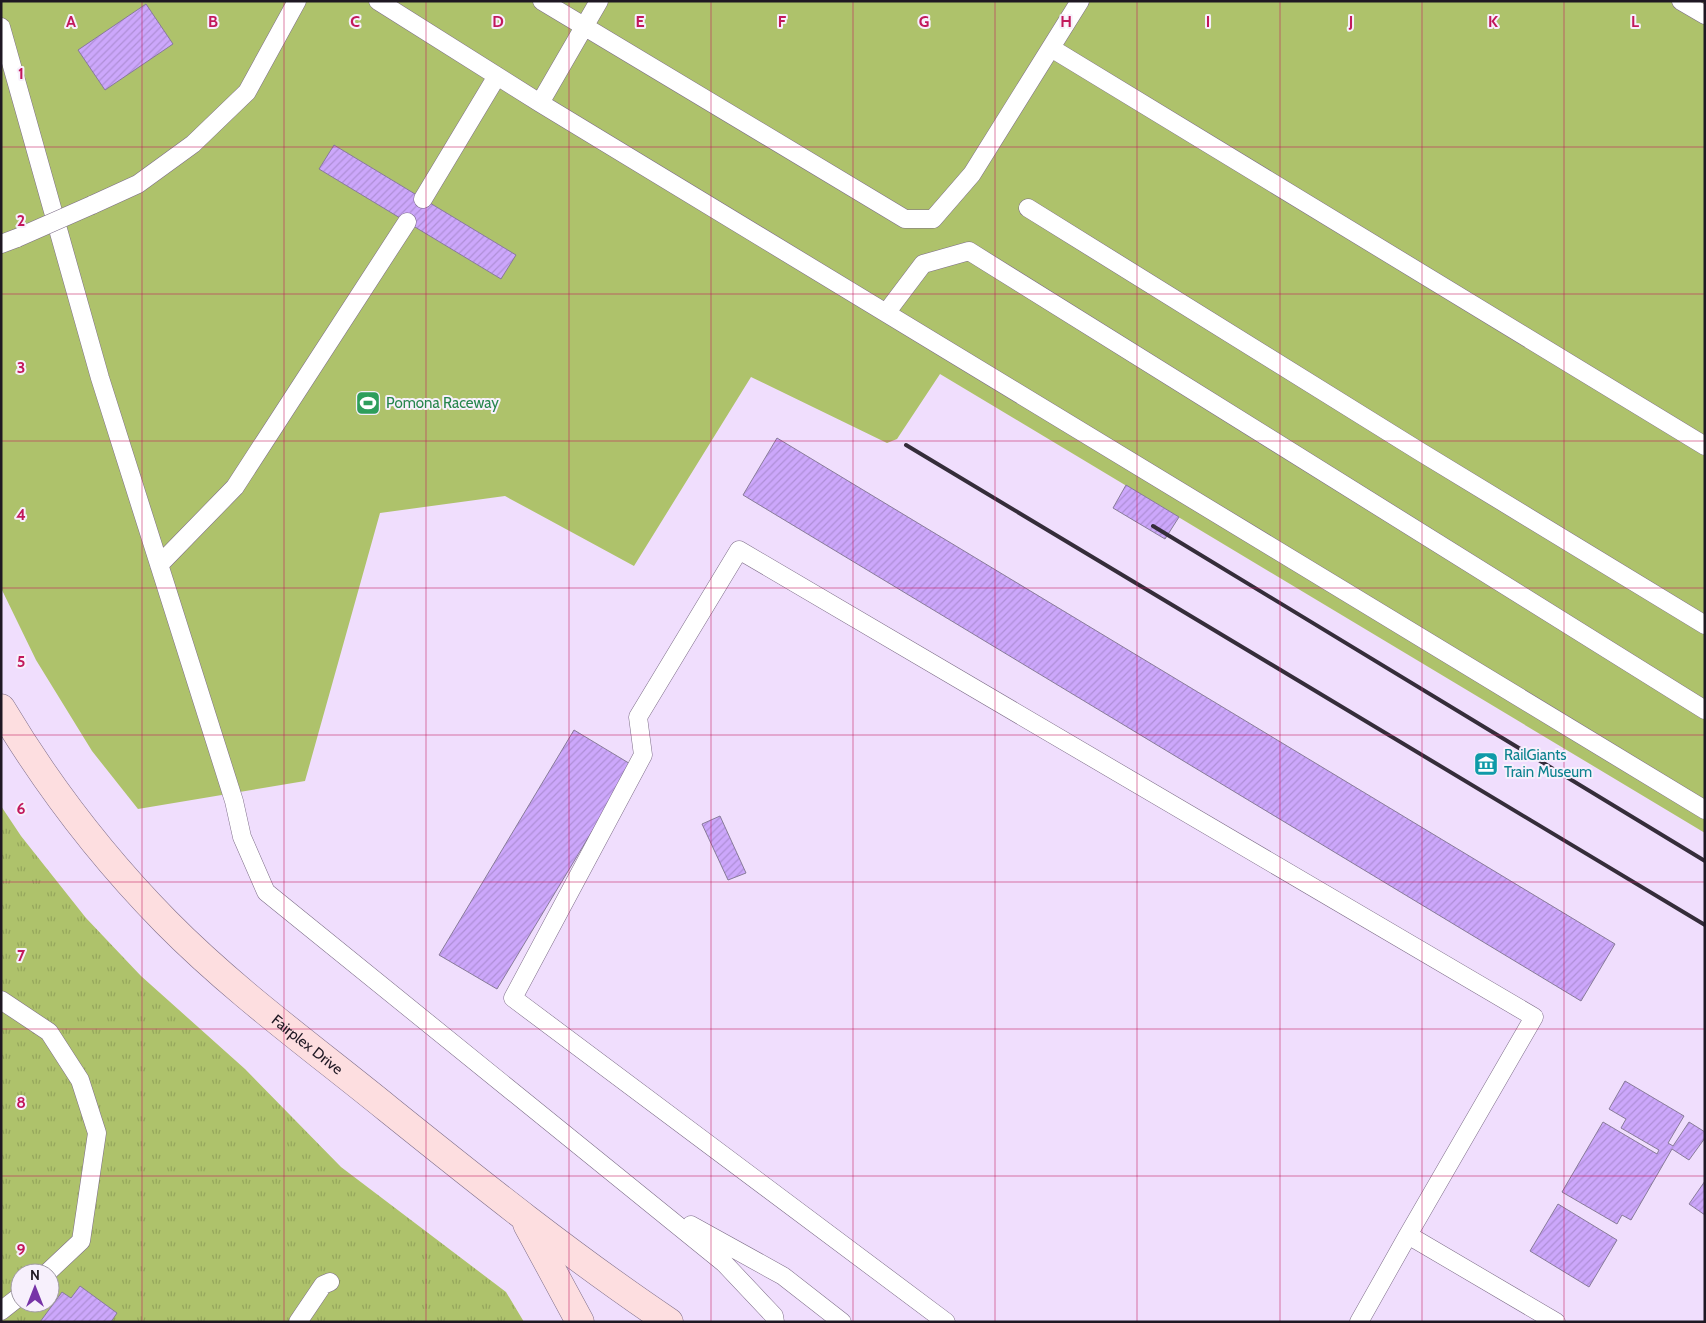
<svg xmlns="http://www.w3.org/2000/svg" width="1706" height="1323" viewBox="0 0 1706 1323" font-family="Cabin,sans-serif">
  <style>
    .grass { fill: url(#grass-tufts); fill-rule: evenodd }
    .garden { fill: #aec26b }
    .building { fill: url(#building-hatch); stroke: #887b99 }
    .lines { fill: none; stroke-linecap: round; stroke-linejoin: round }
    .lane-casing { stroke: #7d6d88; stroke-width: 19 }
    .secondary-casing { stroke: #7d6d88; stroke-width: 29 }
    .lane { stroke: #fff; stroke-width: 18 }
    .secondary { stroke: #fddee0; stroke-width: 28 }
    .rail { stroke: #352d3a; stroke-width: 4 }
    .lane-bridge-casing { stroke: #7d6d88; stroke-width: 19; stroke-linecap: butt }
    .lane-bridge { stroke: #fff; stroke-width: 18 }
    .grid { fill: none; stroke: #c2185b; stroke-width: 1; stroke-opacity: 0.55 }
    .labels { text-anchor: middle; stroke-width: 4; stroke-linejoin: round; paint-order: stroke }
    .leisure-label { font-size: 15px; fill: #27864d; stroke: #f7f0fc; text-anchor: start }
    .culture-label { font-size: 15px; fill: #0d838f; stroke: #f7f0fc; text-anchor: start }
    .street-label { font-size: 15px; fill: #1f1823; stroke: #f7f0fc }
    .grid-label { font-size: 16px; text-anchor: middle; font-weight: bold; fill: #c2185b; stroke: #f7f0fc; stroke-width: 4; stroke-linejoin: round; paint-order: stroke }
  </style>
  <defs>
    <pattern id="grass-tufts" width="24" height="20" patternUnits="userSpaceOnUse" patternTransform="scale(1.25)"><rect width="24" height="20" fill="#aec26b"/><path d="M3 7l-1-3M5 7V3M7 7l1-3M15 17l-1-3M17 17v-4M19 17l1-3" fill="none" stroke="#95a65c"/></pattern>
    <pattern id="building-hatch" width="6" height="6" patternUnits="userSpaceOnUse" patternTransform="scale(1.25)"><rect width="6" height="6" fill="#cca7fb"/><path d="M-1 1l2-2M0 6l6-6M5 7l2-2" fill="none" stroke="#af8fd7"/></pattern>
  </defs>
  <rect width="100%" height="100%" fill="#f0defd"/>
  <!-- grass -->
  <path class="grass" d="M1 806 21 836 86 918 141 976 245 1069 341 1167 506 1292 524 1322H1ZM20 1273H50V1303H20Z"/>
  <!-- garden -->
  <path class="garden" d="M1 1H1705V833L940 374 897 439 887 443 751 377 634 566 505 496 380 513 305 781 138 809 92 751 36 660 1 588Z"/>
  <!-- building -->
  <path class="building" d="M146 4 173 44 105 90 78 50Z
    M334 145 516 255 501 279 319 169Z
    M777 438 1615 944 1581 1001 743 495Z
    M1126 485 1179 517 1165 539 1113 508Z
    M574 730 632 765 497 989 439 955Z
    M720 816 746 873 728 880 702 824Z
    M1625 1081 1684 1116 1668 1143 1673 1146 1689 1122 1705 1132V1138L1689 1160 1672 1149 1631 1220 1622 1215 1617 1224 1562 1192 1603 1122 1657 1154 1659 1150 1621 1128 1626 1119 1609 1109Z
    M1705 1181V1215L1689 1204Z
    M1558 1204 1617 1240 1589 1287 1530 1251Z
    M80 1286 117 1313 111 1322H40L62 1292 71 1298Z"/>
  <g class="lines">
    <defs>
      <path id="lane" d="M378 1 540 103 1705 810
        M542 1 905 219H933L972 174 1080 1
        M1681 1 1705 15
        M1 27 100 378 234 801 242 837 266 892 724 1263 774 1316 775 1322
        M1051 48 1705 446
        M540 103 599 1
        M423 199 497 76
        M92 205 138 184 193 144 247 92 297 1
        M1028 208 1419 451 1705 625
        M1 244 17 238
        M886 313 923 264 969 251 1705 710
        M159 565 235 487 407 222
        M1 1000 49 1032 80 1080 97 1133 81 1241 47 1273
        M691 1225 783 1276 842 1322
        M1 1311 20 1296
        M298 1322 323 1285 330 1282
        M946 1322 513 998 643 755 638 717 739 550 1534 1017 1408 1235
        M1359 1322 1408 1235 1556 1322"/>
      <g id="secondary">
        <path id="s1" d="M1 708C47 785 104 859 166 922 234 991 313 1048 388 1109 480 1183 571 1256 669 1322"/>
        <path d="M527 1224 580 1322"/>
      </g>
    </defs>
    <!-- lane casing -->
    <use href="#lane" class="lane-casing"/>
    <!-- secondary casing -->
    <use href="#secondary" class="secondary-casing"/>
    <!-- lane -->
    <use href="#lane" class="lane"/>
    <!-- secondary -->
    <use href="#secondary" class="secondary"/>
    <!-- rail -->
    <path class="rail" d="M906 445 1705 925
      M1153 526 1705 861"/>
    <defs>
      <path id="lane-bridge" d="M17 238 92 205"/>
    </defs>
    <!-- lane-bridge casing -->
    <use href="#lane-bridge" class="lane-bridge-casing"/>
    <!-- lane-bridge -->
    <use href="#lane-bridge" class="lane-bridge"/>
  </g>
  <!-- grid -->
  <path class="grid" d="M142 1V1322M284 1V1322M426 1V1322M569 1V1322M711 1V1322M853 1V1322M995 1V1322M1137 1V1322M1280 1V1322M1422 1V1322M1564 1V1322M1 147H1705M1 294H1705M1 441H1705M1 588H1705M1 735H1705M1 882H1705M1 1029H1705M1 1176H1705"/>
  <!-- icons -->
  <defs>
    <symbol id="stadium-square" viewBox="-11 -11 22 22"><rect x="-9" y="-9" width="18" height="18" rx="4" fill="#2e9e5b" stroke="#f7f0fc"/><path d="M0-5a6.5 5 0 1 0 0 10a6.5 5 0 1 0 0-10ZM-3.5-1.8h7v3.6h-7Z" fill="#fff"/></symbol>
    <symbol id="museum-square" viewBox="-11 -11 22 22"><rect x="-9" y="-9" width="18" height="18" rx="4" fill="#0f9aa8" stroke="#f7f0fc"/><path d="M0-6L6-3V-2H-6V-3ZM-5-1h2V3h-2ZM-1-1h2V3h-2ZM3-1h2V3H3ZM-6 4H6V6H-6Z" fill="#fff"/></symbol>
  </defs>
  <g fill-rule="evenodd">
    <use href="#stadium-square" x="354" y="389" width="28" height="28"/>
    <use href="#museum-square" x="1472" y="750" width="28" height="28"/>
  </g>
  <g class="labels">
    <!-- leisure labels -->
    <g class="leisure-label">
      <text x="386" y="408">Pomona Raceway</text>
    </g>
    <!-- culture labels -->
    <g class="culture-label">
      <text x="1504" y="760">RailGiants<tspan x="1504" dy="17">Train Museum</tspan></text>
    </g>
    <!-- street labels -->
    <g class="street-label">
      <text dy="5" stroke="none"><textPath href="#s1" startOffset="458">Fairplex Drive</textPath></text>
    </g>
  </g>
  <g class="grid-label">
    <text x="71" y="27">A</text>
    <text x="213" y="27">B</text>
    <text x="355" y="27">C</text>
    <text x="498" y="27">D</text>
    <text x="640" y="27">E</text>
    <text x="782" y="27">F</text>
    <text x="924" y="27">G</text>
    <text x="1066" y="27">H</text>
    <text x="1208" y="27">I</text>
    <text x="1351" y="27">J</text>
    <text x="1493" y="27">K</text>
    <text x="1635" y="27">L</text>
    <text x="21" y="79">1</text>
    <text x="21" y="226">2</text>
    <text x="21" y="373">3</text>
    <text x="21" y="520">4</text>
    <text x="21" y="667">5</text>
    <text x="21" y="814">6</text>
    <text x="21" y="961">7</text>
    <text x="21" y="1108">8</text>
    <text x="21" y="1255">9</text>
  </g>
  <!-- border -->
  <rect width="1706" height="1323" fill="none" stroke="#1f1823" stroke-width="5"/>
  <!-- north arrow -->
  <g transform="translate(35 1288)"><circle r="24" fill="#f7f0fc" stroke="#a19aa5"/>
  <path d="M0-4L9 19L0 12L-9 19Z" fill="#7733a7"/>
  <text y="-8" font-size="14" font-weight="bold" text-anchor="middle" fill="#1f1823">N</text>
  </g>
</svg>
